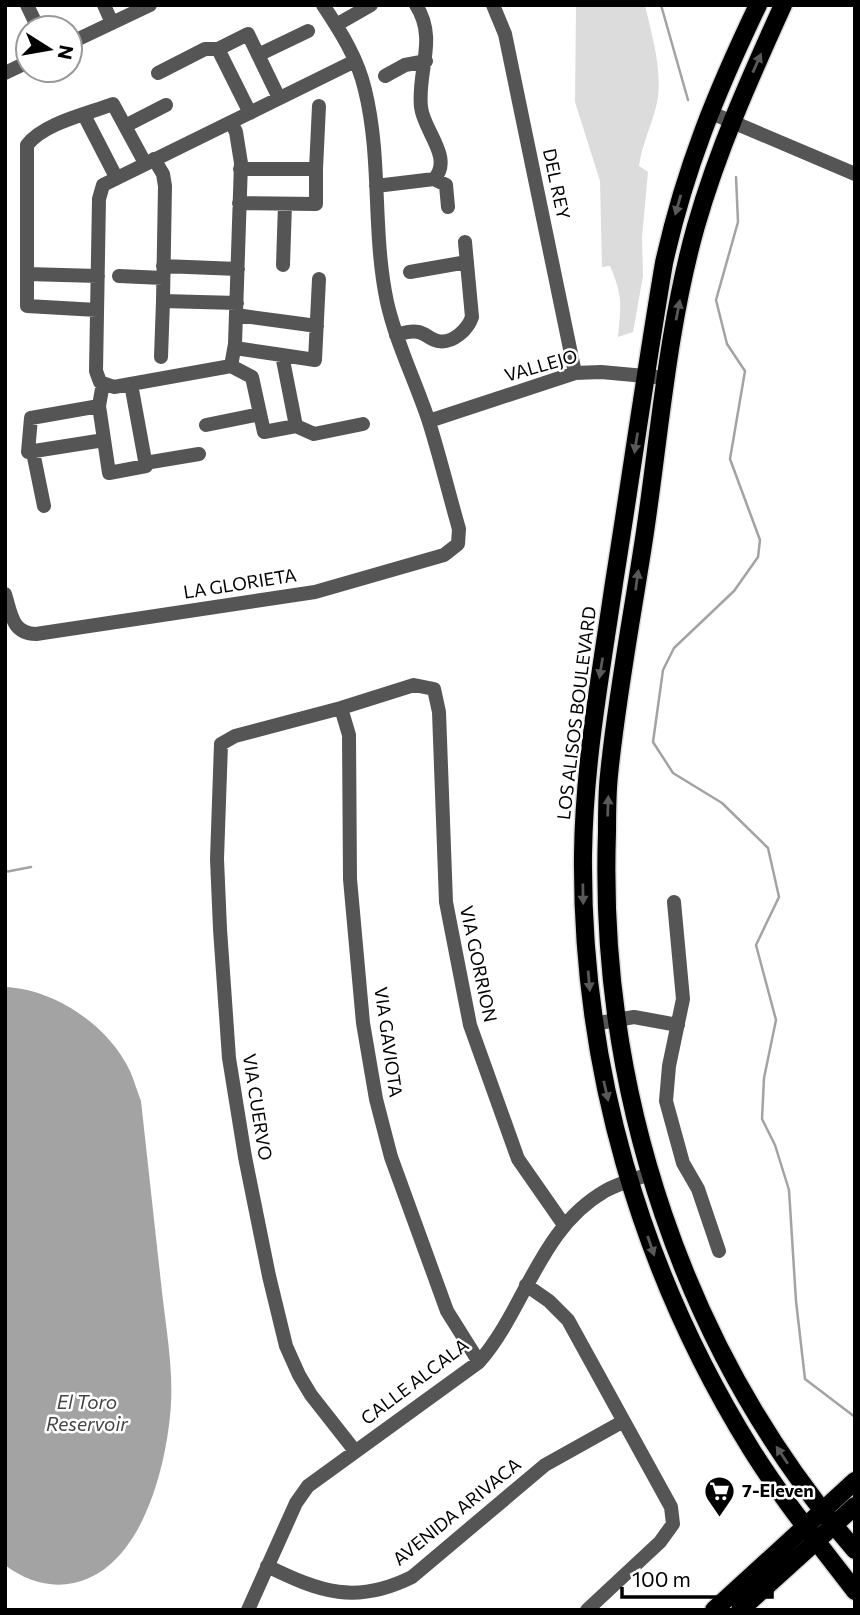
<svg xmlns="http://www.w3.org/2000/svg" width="860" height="1615" viewBox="0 0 860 1615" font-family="Commissioner,sans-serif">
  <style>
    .green { fill: #dcdcdc }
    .water { fill: #a3a3a3 }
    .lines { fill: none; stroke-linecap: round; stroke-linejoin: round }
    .stream { stroke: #a3a3a3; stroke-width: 2.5 }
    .major-casing { stroke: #dbdbdb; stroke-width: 21 }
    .minor { stroke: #555; stroke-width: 14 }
    .major { stroke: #000; stroke-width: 18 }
    .oneway { fill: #595959 }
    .labels { text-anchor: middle; stroke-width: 5; stroke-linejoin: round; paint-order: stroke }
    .street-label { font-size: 18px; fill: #000; stroke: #fff }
    .poi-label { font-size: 18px; font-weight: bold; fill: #000; stroke: #fff; text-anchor: start }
    .water-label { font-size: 19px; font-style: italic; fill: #444; stroke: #fff }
  </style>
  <rect width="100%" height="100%" fill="#fff"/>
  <!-- green -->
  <path class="green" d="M576 5H645C652 36 663 71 657 103 652 125 642 144 639 166L648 172 642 237 643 276 633 332 618 337C621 304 623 296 610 266L602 267 600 181 575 102Z"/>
  <!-- water -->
  <path class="water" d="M5 987C55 989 109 1026 130 1071 134 1080 137 1091 141 1101 148 1165 155 1228 162 1292 166 1328 173 1366 171 1403 168 1459 146 1553 89 1578 60 1591 30 1584 5 1565Z"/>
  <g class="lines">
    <!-- stream -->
    <path class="stream" d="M661 5 688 100
      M736 177 738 222 716 300 727 344 745 371 730 459 760 540 758 557 734 591 674 648 663 670 653 742 673 773 722 803 768 848 779 897 756 945 776 1020 764 1078 762 1119 775 1145 789 1190 796 1301 805 1379 855 1417
      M5 872 31 867"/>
    <defs>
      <path id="major" d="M758 5C716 93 685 168 664 263 646 369 631 476 614 583 601 673 584 763 583 855 581 1065 640 1270 751 1449 782 1499 819 1544 855 1591
        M783 5C750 78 718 149 696 226 668 325 660 430 645 532 633 612 617 694 609 775 607 794 607 813 607 832 598 1092 684 1353 855 1550
        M714 1610 855 1481
        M740 1610 855 1506"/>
    </defs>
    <!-- major casing -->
    <use href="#major" class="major-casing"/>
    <!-- minor -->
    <path class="minor" d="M27 5 38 28
      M104 5 112 23
      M493 5 505 34 575 373
      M336 25 371 5
      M70 43 150 5
      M258 55 308 31
      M5 73 28 62
      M158 73 205 49H218
      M385 76 405 65 426 61
      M709 112 855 174
      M250 113 218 49 248 34 279 98
      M84 115 116 177
      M125 126 166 105
      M154 159 163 174 165 186 163 301
      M316 169 319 106
      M434 179 446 185 448 207
      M376 186 434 179C454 158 423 130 421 107 417 71 438 39 416 5
      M239 203 316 204V169H240
      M283 265 285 204
      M163 266 238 269
      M410 272 467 262
      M27 274 98 276
      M119 276 163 278
      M97 310 27 306V145C44 123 87 114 113 104L145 163
      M236 315 317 326
      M396 335C403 333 411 330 418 332 425 333 431 340 438 341 453 344 468 329 472 317L465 242
      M235 348 282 355 296 426
      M282 355 315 360 319 279
      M161 357 163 301 237 303
      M231 366 114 387 100 382 96 371 99 199 103 185 355 61
      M231 366 235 344 241 163 236 132 231 122
      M231 366 252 377 264 432 296 426 314 434 363 424
      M103 383 99 406 109 473 146 466 131 384
      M99 406 31 418 28 452 104 440
      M429 421 575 373 601 372 667 378
      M206 425 260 414
      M33 452 44 506
      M145 463 199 454
      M5 594C11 613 12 634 36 634L315 592 444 555 458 544 459 529C449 494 440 457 429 422 416 382 396 343 387 302 372 232 382 159 365 90 358 59 341 32 323 5
      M341 708 349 735 350 879 363 1023 376 1099 391 1157 447 1311 479 1362
      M674 902 683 999 669 1066 666 1101 683 1163 698 1189 719 1251
      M593 1024 634 1017 678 1025
      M526 1285 549 1301 568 1320 671 1507 673 1524 660 1542 587 1610
      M355 1451 311 1395 299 1375 286 1346 269 1276 245 1157 229 1058 220 929 217 859 221 744 235 736 341 708 414 685 434 689 439 712 446 902 470 1025 518 1159 564 1225
      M267 1566C320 1592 356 1605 412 1577L545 1465 622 1422
      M248 1610 296 1503 308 1486 479 1362C526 1308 539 1229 605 1191 619 1183 635 1179 650 1174"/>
    <!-- major -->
    <use href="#major" class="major"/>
  </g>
  <!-- one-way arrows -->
  <defs><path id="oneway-solid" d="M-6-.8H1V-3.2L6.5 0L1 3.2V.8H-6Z" transform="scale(1.75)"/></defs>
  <g class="oneway">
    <use href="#oneway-solid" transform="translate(757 63) rotate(-66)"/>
    <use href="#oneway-solid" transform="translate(678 205) rotate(106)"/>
    <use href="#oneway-solid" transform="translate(678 310) rotate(-79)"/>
    <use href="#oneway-solid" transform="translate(636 443) rotate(99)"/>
    <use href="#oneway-solid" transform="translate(637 580) rotate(-82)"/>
    <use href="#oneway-solid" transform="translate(601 668) rotate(99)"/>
    <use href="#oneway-solid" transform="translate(608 806) rotate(-88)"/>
    <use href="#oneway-solid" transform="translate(583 894) rotate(89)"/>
    <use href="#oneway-solid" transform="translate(589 981) rotate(85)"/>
    <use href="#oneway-solid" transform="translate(606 1091) rotate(77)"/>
    <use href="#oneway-solid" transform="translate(651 1246) rotate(71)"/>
    <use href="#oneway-solid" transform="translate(782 1455) rotate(-124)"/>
  </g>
  <!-- icons -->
  <defs>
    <symbol id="supermarket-pin" viewBox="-11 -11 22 30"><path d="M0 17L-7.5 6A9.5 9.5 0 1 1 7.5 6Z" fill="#000" stroke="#fff"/><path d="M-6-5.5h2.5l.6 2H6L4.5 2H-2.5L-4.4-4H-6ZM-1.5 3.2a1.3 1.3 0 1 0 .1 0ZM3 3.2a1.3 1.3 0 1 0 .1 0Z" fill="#fff"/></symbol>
  </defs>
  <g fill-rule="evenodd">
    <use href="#supermarket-pin" x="702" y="1474" width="35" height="47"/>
  </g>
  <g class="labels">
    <!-- street labels -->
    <g class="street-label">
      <text transform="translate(556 184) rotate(78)" y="6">DEL REY</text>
      <text transform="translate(541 366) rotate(-16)" y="6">VALLEJO</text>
      <text transform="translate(240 584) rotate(-9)" y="6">LA GLORIETA</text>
      <text transform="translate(577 713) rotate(-83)" y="6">LOS ALISOS BOULEVARD</text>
      <text transform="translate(478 964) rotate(78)" y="6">VIA GORRION</text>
      <text transform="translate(388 1042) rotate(82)" y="6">VIA GAVIOTA</text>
      <text transform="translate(257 1107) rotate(81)" y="6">VIA CUERVO</text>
      <text transform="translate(415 1382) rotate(-37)" y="6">CALLE ALCALA</text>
      <text transform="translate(457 1512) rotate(-39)" y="6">AVENIDA ARIVACA</text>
    </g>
    <!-- poi labels -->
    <g class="poi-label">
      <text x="742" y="1497">7-Eleven</text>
    </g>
    <!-- water labels -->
    <g class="water-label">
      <text x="87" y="1409">El Toro<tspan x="87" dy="22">Reservoir</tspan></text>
    </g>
  </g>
  <!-- border -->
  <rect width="860" height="1615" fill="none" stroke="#000000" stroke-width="14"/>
  <!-- north arrow -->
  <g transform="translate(49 49) rotate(101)"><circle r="33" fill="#ffffff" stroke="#999999" stroke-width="2"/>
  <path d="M0-5L12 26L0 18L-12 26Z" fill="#000000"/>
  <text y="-10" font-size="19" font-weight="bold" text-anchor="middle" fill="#000000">N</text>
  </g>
  <!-- scale -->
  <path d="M622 1587v10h150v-10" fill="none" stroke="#000000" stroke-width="3.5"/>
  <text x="632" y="1587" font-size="21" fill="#000000" stroke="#ffffff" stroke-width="5" paint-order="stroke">100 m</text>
</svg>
